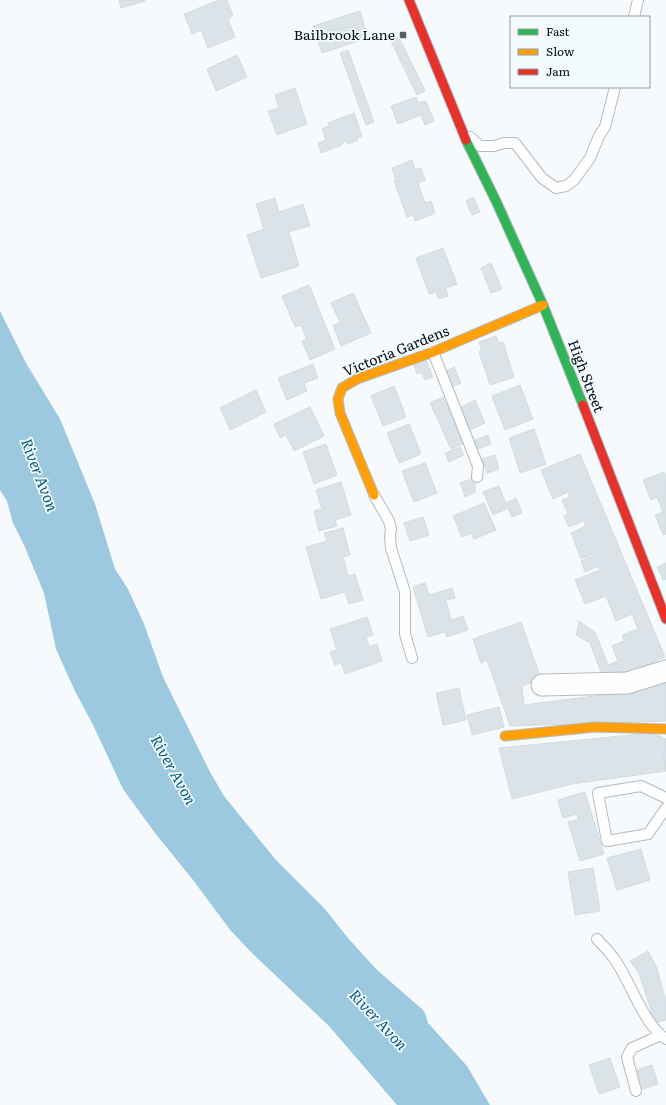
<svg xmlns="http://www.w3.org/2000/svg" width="666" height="1105" viewBox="0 0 666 1105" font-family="Literata,serif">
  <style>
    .water { fill: #9cc9e0 }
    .building { fill: #dbe3e8; stroke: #d3dce0 }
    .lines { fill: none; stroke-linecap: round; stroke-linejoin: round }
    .lane-casing { stroke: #b3bbc0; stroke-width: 12 }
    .street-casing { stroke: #b3bbc0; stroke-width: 23 }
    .fast-casing { stroke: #b3bbc0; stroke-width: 11 }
    .slow-casing { stroke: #b3bbc0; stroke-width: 11 }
    .jam-casing { stroke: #b3bbc0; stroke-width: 11 }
    .lane { stroke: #fefeff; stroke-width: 10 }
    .street { stroke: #fefeff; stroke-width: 21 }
    .fast { stroke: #30b455; stroke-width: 9 }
    .slow { stroke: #ff9f0a; stroke-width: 9 }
    .jam { stroke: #e5322d; stroke-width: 9 }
    .poi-dot { fill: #586165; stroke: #f3fbff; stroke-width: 1.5 }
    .labels { text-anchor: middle; stroke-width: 3.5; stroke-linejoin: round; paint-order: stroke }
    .poi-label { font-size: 14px; fill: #030e14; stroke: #f3fbff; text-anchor: end }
    .street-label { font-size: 14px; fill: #030e14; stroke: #f3fbff }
    .water-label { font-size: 15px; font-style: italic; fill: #045a7a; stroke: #f3fbff }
  </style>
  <rect width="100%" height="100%" fill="#f6fafc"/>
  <!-- water -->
  <path class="water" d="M0 311 26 363 60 419 95 504 115 569 128 589 144 624 163 677 210 772 224 796 276 860 324 908 348 938 377 970 422 1009 425 1013 428 1023 467 1066 490 1105H397L329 1026 254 955 231 931 193 880 155 833 123 789 94 727 74 689 56 649 44 593 24 545 13 523 7 501 0 490Z"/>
  <!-- building -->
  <path class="building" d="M119 0H145V1L121 8Z
    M219 0H227L233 16 228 19 235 37 208 48 201 30 192 34 184 14Z
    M360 11 368 38 322 53 313 26Z
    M399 37 425 91 417 95 391 41Z
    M348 50 374 122 366 125 340 53Z
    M237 55 247 77 216 91 207 69Z
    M295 88 307 124 277 135 268 111 279 108 275 95Z
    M416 97 418 103 426 101 434 121 425 125 421 115 398 124 391 106Z
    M354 113 362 136 357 138 358 140 348 144 347 141 342 143V145L321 153 318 143 326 140 322 129 329 126 328 123Z
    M412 160 415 170 421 168 425 180 418 183 425 203 431 201 435 213 415 221 413 215 407 217 394 181 396 180 392 168Z
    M473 197 480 212 472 215 466 201Z
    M275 198 279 212 303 204 310 226 289 232 299 266 261 278 247 235 264 229 256 204Z
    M443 248 457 284 446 288 448 296 439 299 436 292 429 294 416 258Z
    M491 263 502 289 491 293 481 268Z
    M309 285 335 349 310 360 302 341 307 339 301 325 295 327 282 296Z
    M353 293 371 333 341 346 333 326 340 322 331 303Z
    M496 336 499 343 503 342 514 377 490 385 479 352 482 351 479 342Z
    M426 360 433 377 425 380 421 372 417 374 414 365Z
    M313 364 318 378 304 383 307 391 287 400 278 378Z
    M454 367 461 383 451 387 444 372Z
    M520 385 533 419 505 430 492 396Z
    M394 386 406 417 383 426 371 396Z
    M256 390 266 412 230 430 220 408Z
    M443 397 464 443 451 449 430 403Z
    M475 400 485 423 470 430 461 407Z
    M310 407 324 436 294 451 286 435 280 438 274 424Z
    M409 424 421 454 399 463 387 433Z
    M534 429 546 464 520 473 509 438Z
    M488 435 491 444 478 449 475 440Z
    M326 444 337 475 314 484 303 452Z
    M460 447 464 455 449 462 445 453Z
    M580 454 665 657 630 672 601 673 590 643 576 635 579 621 595 632 608 665 618 661 612 646 624 641 622 635 638 629 632 614 616 621 606 596 585 604 575 580 600 570 599 566 585 572 581 561 595 555V553L581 559 571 533 586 526 584 521 569 527 564 516 568 514 562 500 570 497 568 492 553 499 541 470Z
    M495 455 499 469 487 473 482 459Z
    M425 463 437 493 414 502 402 471Z
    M664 472 666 476V534L663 535 655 515 663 512 657 497 651 500 643 480Z
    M475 478V492L465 497 460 483Z
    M341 482 351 515 335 520 337 526 319 531 314 511 322 509 316 490Z
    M499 486 506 503 516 498 522 513 512 517 508 508 493 515 483 492Z
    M484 503 496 530 474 539 471 533 462 537 453 516Z
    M423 517 429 535 410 541 404 523Z
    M343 528 350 555 343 557 348 576 355 574 363 600 349 604 345 592 321 599 306 547 327 541 324 533Z
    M666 563V579L663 580 657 567Z
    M425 583 429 595 452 588 455 598 446 600 451 620 463 616 468 630 446 637 445 632 428 637 413 587Z
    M367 617 373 635 366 637 369 647 377 644 382 661 345 674 341 663 335 665 330 652 337 650 330 629Z
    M521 622 541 679 522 686 524 705 642 690 666 681V721L510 726 487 660 481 663 473 639Z
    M459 688 466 720 443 725 436 693Z
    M499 707 504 727 472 735 467 715Z
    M652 733 666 739V749L663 750 666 771 572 784 512 799 499 748Z
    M666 749V768L663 750Z
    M585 792 604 854 580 861 568 822 578 819 577 814 563 818 558 800Z
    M641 849 650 880 617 890 607 858Z
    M593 868 600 911 575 915 568 872Z
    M648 951 657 968 666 1001V1020L655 1023 639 973 630 961Z
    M610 1058 620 1087 599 1094 589 1065Z
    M652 1065 658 1084 643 1089 637 1070Z"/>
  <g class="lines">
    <defs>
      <path id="lane" d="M634 17 638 0
        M470 137 480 146H494L504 143H515L542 178 556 188 566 186 574 180 590 158 599 136 605 127 615 87
        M433 352 478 466 477 477
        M374 495 389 521 391 529 390 537 391 548 405 592V634L412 658
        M666 798 641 786 598 793 607 841 648 834 666 808
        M597 939C603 946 612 954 617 963 631 984 645 1026 666 1039
        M636 1091 627 1057 632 1048 661 1035"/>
      <path id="street" d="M542 685 627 683 666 671"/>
      <path id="fast" d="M466 140 496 201 543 305 583 405"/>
      <path id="slow" d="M374 495 340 413 338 399 342 388 357 379 433 352 543 305
        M505 736 595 727 666 729"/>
      <path id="jam" d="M409 0 466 140
        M583 405 666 619"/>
    </defs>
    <!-- lane casing -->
    <use href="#lane" class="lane-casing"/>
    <!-- street casing -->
    <use href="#street" class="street-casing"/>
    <!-- fast casing -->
    <use href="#fast" class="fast-casing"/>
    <!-- slow casing -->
    <use href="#slow" class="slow-casing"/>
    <!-- jam casing -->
    <use href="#jam" class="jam-casing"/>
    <!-- lane -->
    <use href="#lane" class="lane"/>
    <!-- street -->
    <use href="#street" class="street"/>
    <!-- fast -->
    <use href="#fast" class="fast"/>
    <!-- slow -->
    <use href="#slow" class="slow"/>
    <!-- jam -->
    <use href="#jam" class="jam"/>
  </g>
  <!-- markers -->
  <rect class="poi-dot" x="399" y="31" width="8" height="8" rx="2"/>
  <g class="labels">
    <!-- poi labels -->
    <g class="poi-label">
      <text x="395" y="40">Bailbrook Lane</text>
    </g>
    <!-- street labels -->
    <g class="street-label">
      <text transform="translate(396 351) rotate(-22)" y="5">Victoria Gardens</text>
      <text transform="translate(586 376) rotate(69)" y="5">High Street</text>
    </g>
    <!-- water labels -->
    <g class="water-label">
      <text transform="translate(39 475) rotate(69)" y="5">River Avon</text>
      <text transform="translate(173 770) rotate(61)" y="5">River Avon</text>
      <text transform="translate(378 1020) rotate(47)" y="5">River Avon</text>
    </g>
  </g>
  <!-- legend -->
  <rect x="510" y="16" width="140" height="72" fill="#f3fbff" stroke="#939ca1"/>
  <rect x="518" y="29" width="20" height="6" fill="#30b455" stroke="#939ca1"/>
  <text x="546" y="36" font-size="12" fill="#030e14">Fast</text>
  <rect x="518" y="49" width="20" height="6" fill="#ff9f0a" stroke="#939ca1"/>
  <text x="546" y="56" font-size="12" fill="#030e14">Slow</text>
  <rect x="518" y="69" width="20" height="6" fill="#e5322d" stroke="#939ca1"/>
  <text x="546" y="76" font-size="12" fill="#030e14">Jam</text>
</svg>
